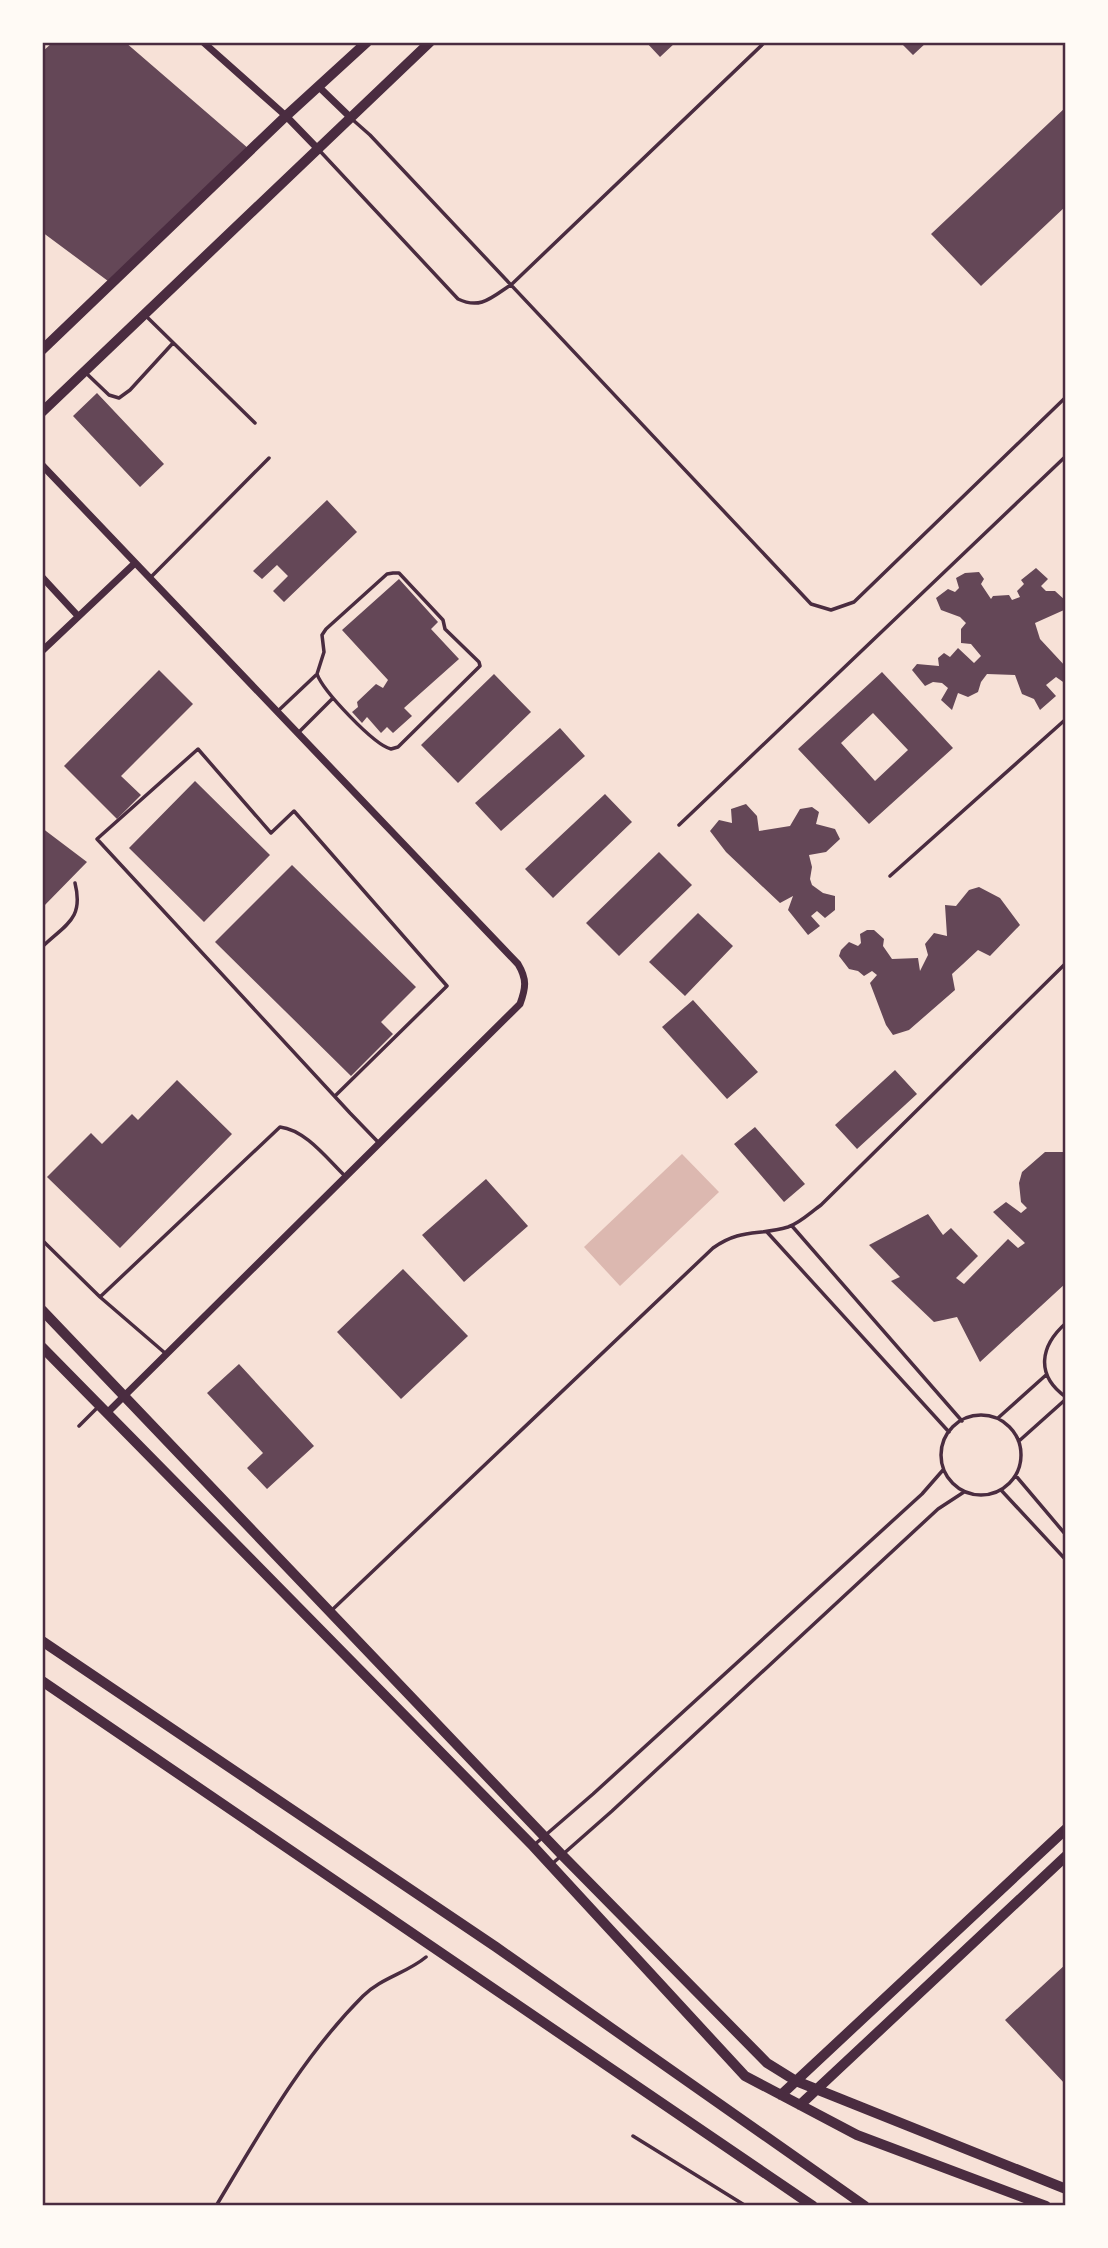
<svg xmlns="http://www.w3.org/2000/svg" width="1108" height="2248" viewBox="0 0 1108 2248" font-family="Karla,sans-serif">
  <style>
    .water { fill: #dcb8b0 }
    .building { fill: #644757; fill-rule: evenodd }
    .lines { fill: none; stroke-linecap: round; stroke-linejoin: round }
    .path { stroke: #4a2c40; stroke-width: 3.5 }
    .service { stroke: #4a2c40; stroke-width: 3.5 }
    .minor { stroke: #4a2c40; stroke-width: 7 }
    .tertiary { stroke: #4a2c40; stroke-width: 10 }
    .secondary { stroke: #4a2c40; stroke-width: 10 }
    .neatline { fill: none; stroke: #4a2c40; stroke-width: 2.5 }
  </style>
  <rect width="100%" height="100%" fill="#f7e1d7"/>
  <!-- water -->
  <path class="water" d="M682 1154 719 1192 620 1286 584 1247Z"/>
  <!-- building -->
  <path class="building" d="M53 42H125L249 149 108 281 42 232V52Z
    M646 42H676L660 57Z
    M900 42H927L913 55Z
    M1066 107V206L981 286 931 234Z
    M97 393 164 464 140 487 73 416Z
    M327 500 357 532 284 602 273 591 288 576 277 565 262 579 253 571Z
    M1036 568 1048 579 1041 586 1046 591H1055L1066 601 1064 610 1035 623 1040 639 1066 667V684L1056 677 1046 685 1056 696 1040 710 1034 699 1022 694 1015 675 987 674 981 682 978 692 968 697 958 693 952 710 941 700 948 688 942 683 933 682 925 686 912 670 917 664 939 666 938 658 944 653 950 657 958 648 974 663 981 656 971 644 961 643V629L966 623 960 617 941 610 936 598 948 589 955 592 959 588 956 578 965 573 979 572 984 579 981 584 991 599 993 596 1009 595 1012 600 1020 597 1017 591 1024 584 1021 580Z
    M399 579 438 622 431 629 459 659 404 708 412 716 393 733 387 727 381 733 367 717 362 723 352 712 358 707 357 702 376 684 383 688 388 680 342 630Z
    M159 670 193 704 121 776 141 795 117 819 64 766Z
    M882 672 953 748 869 824 798 749ZM873 713 908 750 875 781 841 743Z
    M494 674 531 712 458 783 421 745Z
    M560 728 585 756 501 831 475 803Z
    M195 781 270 855 204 922 129 848Z
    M605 794 632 822 553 898 525 869Z
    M746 804 757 816 759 831 790 826 800 809 812 807 819 812 816 824 835 829 840 839 826 852 809 855 812 867 810 879 812 885 823 893 835 896V910L825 918 817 911 811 916 820 926 808 935 788 910 793 896 780 903 726 852 710 831 719 820 732 823 731 809Z
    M42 828 87 862 42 908Z
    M659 852 692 885 619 956 586 923Z
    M292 865 416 987 381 1022 393 1034 351 1076 215 942Z
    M979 887 1000 898 1020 925 990 956 978 950 963 964 952 974 955 990 909 1030 893 1035 886 1025 870 983 877 975 872 971 864 976 858 971 849 969 839 956 841 950 849 942 858 946 861 943 860 934 867 930H874L884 939 883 946 892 959 918 958 920 971 928 955 925 944 934 933 947 936 945 905 956 906 969 890Z
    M698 913 733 946 685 996 649 962Z
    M693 1000 758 1072 727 1099 662 1027Z
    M895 1070 917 1094 857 1149 835 1125Z
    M177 1080 232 1134 120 1248 47 1177 91 1133 102 1144 132 1114 138 1120Z
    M755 1127 805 1184 784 1202 734 1144Z
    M1045 1152H1066V1283L980 1362 957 1317 934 1322 891 1281 900 1277 869 1245 928 1214 943 1235 951 1228 978 1256 956 1278 964 1284 1008 1239 1018 1248 1025 1243 993 1212 1006 1202 1021 1213 1027 1208 1021 1202 1019 1183 1022 1172Z
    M486 1179 528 1226 464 1282 422 1235Z
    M403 1269 468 1336 401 1399 337 1332Z
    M239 1364 314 1446 267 1489 247 1468 263 1453 207 1393Z
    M1066 1964V2085L1005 2020Z"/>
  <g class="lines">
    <!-- path -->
    <path class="path" d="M216 2206C260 2133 302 2057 363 1996 381 1978 407 1973 426 1957"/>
    <!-- service -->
    <path class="service" d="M353 120 370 135 811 604 831 610 854 602 1066 397
      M319 150 458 299C481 310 492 297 512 284L765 42
      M147 317 255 423
      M86 373 109 395 119 398 130 390 173 343
      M393 573H399L443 620 445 629 479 662 480 666 398 747 391 749C374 745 323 691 317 674L324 652 322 635 326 629 387 574Z
      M150 578 269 458
      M279 710 316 675
      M298 733 333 698
      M679 825 1066 456
      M890 876 1066 719
      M42 947C66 924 84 919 75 883
      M335 1096 447 986 294 811 271 833 198 749 97 839 350 1113 378 1142
      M792 1226 962 1421
      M767 1232 949 1432
      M42 1240 100 1297 280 1127C306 1130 328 1160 346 1177
      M100 1297 165 1353
      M1066 1323C1040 1346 1035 1375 1066 1397
      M941 1455a40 40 0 1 1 80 0a40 40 0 1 1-80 0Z
      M998 1418 1046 1375
      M79 1426 98 1407
      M1019 1441 1066 1399
      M1016 1476 1066 1535
      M1001 1490 1066 1560
      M332 1610 713 1248C741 1228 758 1236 788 1227 800 1223 811 1212 821 1205L1066 963
      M534 1845 593 1794 922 1494 943 1470
      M553 1863 612 1811 938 1509 964 1492
      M633 2136 746 2206"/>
    <!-- minor -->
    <path class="minor" d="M203 42 286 116 318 149
      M319 87 351 118
      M42 465 518 964C527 979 526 988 520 1004L107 1413
      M42 577 78 616
      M42 651 135 563"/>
    <!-- tertiary -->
    <path class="tertiary" d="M42 350 286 116 367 42
      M42 412 430 42
      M42 1310 562 1855 767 2063 796 2081 1066 2189
      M42 1347 533 1846 745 2076 857 2135 1046 2206
      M781 2095 1066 1829
      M800 2105 1066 1856"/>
    <!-- secondary -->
    <path class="secondary" d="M42 1641 496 1947 865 2206
      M42 1681 813 2206"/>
  </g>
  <!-- border -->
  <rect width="1108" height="2248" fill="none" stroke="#fffaf5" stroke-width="88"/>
  <rect x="44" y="44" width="1020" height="2160" class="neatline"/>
</svg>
